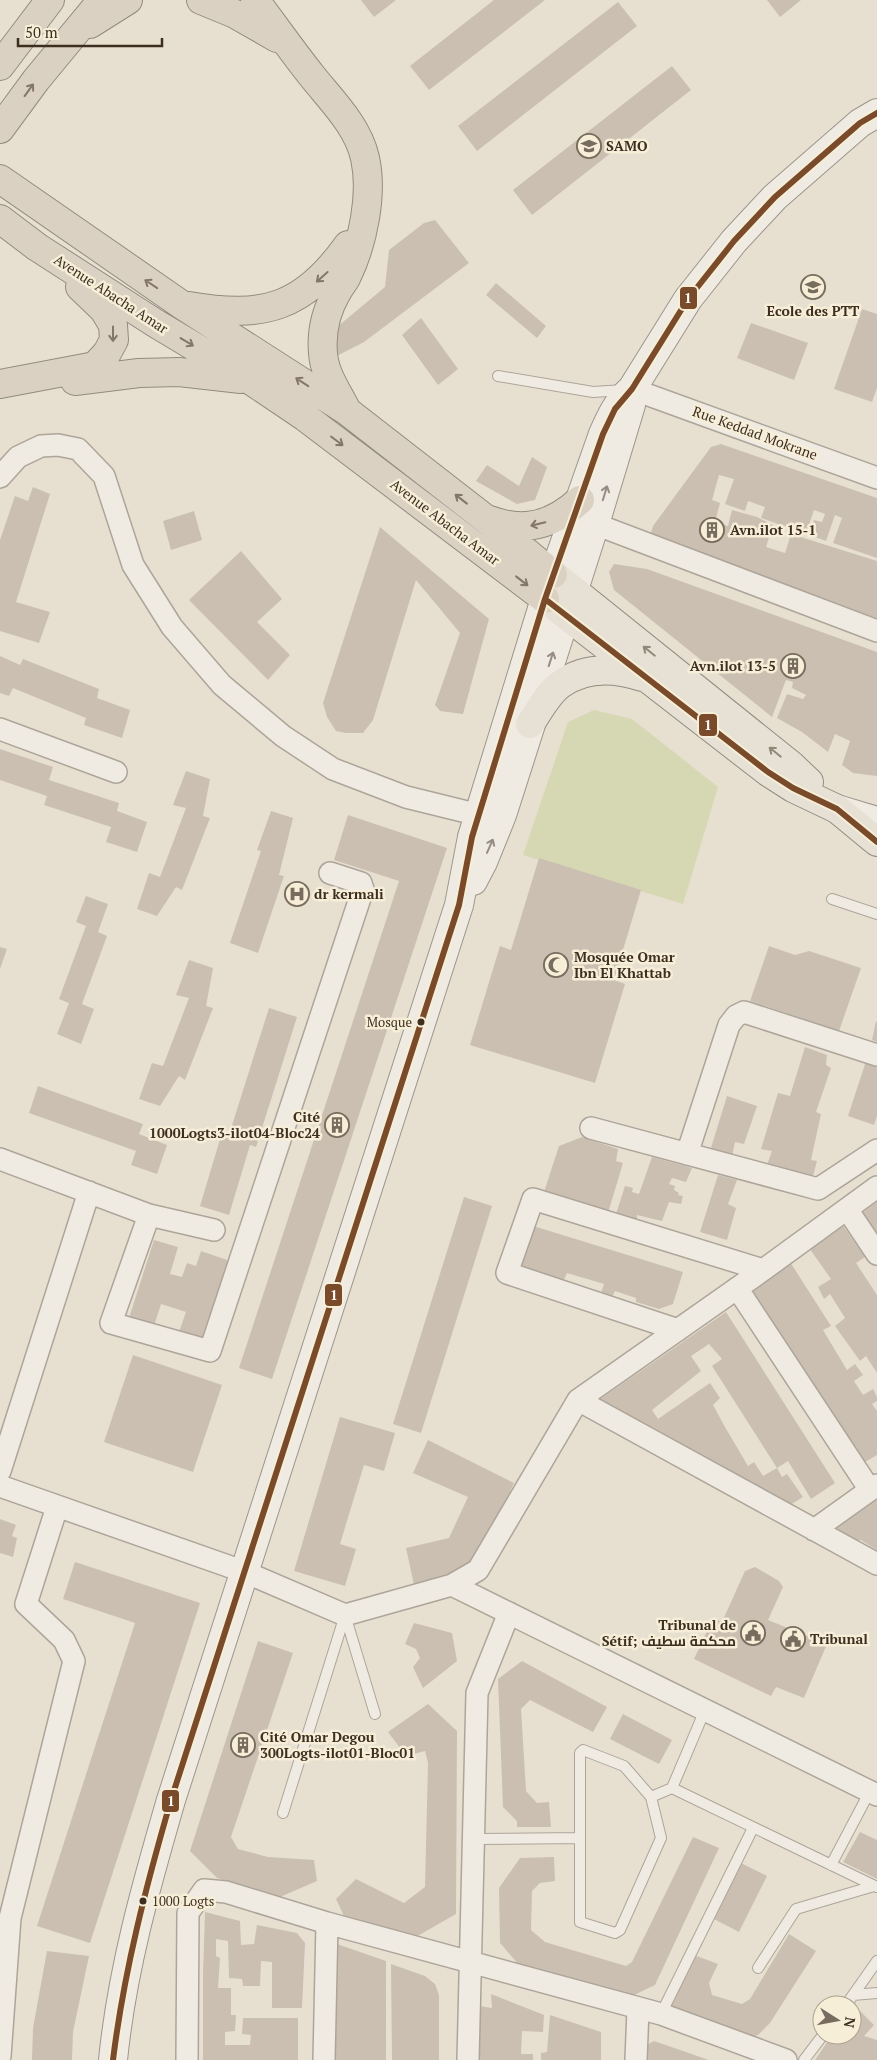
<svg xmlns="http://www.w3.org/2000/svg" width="877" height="2060" viewBox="0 0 877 2060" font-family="'PT Serif',Cairo,serif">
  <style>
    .green { fill: #d6d7b3 }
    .building { fill: #cbbfb2; fill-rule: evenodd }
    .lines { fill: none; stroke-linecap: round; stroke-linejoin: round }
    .lane-casing { stroke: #ada599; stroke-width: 12 }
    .street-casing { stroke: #ada599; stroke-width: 24 }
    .secondary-casing { stroke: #9c958a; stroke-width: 30 }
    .primary-casing { stroke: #928b80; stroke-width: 30 }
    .highway-casing { stroke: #928b80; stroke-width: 30 }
    .lane { stroke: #efebe3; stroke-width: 10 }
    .street { stroke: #efebe3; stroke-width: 21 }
    .secondary { stroke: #efebe3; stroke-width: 28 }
    .primary { stroke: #e6e1d4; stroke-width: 28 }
    .highway { stroke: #dad1c2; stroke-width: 28 }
    .bus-1-casing { stroke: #f7eed8; stroke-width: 10 }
    .bus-1 { stroke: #7a4b2a; stroke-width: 6 }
    .oneway { stroke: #847769 }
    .oneway2 { stroke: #968c82 }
    .oneway3 { stroke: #92887a }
    .bus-dot { fill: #3d2e20; stroke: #f7eed8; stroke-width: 2 }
    .labels { text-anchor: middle; stroke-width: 5; stroke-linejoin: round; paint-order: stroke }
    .bus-label { font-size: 13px; fill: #3d2e20; stroke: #f7eed8; text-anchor: end }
    .poi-label { font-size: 14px; font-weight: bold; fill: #3d2e20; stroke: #f7eed8; text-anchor: start }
    .street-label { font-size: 14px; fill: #3d2e20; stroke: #f7eed8 }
    .line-badge { stroke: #f7eed8; stroke-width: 2 }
    .badge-label { font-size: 14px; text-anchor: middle; font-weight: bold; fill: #fff }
  </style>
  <rect width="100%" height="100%" fill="#e7e0d1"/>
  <!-- green -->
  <path class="green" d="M594 710 632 719 718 787 683 904 523 855 568 722Z"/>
  <!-- building -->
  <path class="building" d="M361 0H396L374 17Z
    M494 0H545L429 90 410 66Z
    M767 0H801L780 17Z
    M618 2 637 26 477 151 458 126Z
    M672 66 691 90 532 215 513 190Z
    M435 220 469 263 364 342 333 358 337 327 385 287 389 250 424 223Z
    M496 283 546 326 537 338 486 295Z
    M862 309 877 314V388L872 402 834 389Z
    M421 318 458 369 438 385 402 335Z
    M751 323 808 343 794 380 737 358Z
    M721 444 877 498V558L833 543 842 518 835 515 826 541 809 535 814 520 822 522 825 514 814 510 806 534 761 518 765 507 748 501 745 511 725 504 734 479 719 475 712 500 720 503 715 522 728 526 732 510 757 517 773 525 766 547 785 553 791 534 877 561V619L650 536 653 526 711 447Z
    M532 457 547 467 535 500 517 504 476 481 487 465 519 486Z
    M33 487 50 494 16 602 50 612 39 643 0 631V540L15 496 28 501Z
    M194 511 202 540 171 550 163 521Z
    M380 527 489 619 463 714 440 711 435 705 460 633 416 580 373 720 363 733H346L336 731 327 717 323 703Z
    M241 551 282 599 257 622 290 655 268 680 189 600Z
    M614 564 647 569 877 652V776L853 773 842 765 850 741 835 734 828 752 802 732 777 718 787 694 803 699 806 695 792 688 793 682 786 680 772 717 614 590 609 572Z
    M0 656 20 665 23 659 99 689 97 698 130 710 122 738 84 725 86 718 13 688 9 696 0 693Z
    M0 749 53 767 49 780 119 803 117 811 147 822 137 852 106 842 111 827 44 805 47 796 0 780Z
    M186 771 210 779 203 816 210 818 182 890 176 887 157 916 137 909 149 873 160 877 186 808 173 805Z
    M271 811 293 818 279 875 284 876 258 953 230 943 261 851 257 850Z
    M348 815 447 848 272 1379 239 1368 399 881 334 860Z
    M539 858 641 890 614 980 625 984 595 1083 470 1045 500 946 511 950Z
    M86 896 108 904 98 932 107 936 82 1004 94 1009 81 1044 57 1034 69 1003 59 999 86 926 76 922Z
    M769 946 795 955 809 951 861 968 839 1031 750 1001Z
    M0 947 7 949 0 969Z
    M189 960 213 968 206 1006 213 1008 185 1080 179 1076 160 1106 139 1099 152 1063 163 1066 189 998 176 995Z
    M269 1008 297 1017 256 1147 250 1145 229 1215 200 1206 221 1136 228 1138Z
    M876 1021 877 1022V1042L872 1040Z
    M805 1047 827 1055 826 1065 831 1068 816 1112 821 1114 811 1160 817 1161 813 1176 767 1165 772 1151 761 1149 778 1093 790 1096Z
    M867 1058 877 1062V1116L874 1125 848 1116Z
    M38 1086 143 1124 139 1134 167 1145 157 1174 131 1165 136 1151 29 1113Z
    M727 1096 757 1106 744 1144 735 1142 732 1157 710 1151Z
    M582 1137 618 1149 616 1161 623 1163 608 1213 544 1192 559 1146Z
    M652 1157 692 1168 686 1182 672 1178 669 1184 675 1186 674 1190 679 1193 678 1195 683 1196 681 1204 669 1202 662 1221 637 1215V1220L616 1214 625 1186 633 1188 632 1192 639 1194Z
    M718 1175 737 1180 728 1204 736 1208 727 1240 700 1232Z
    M464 1197 492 1206 421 1433 393 1424Z
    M877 1201V1236L862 1213Z
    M841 1223 865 1257 856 1263 877 1295V1373L866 1356 860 1361 835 1326 845 1318 830 1294 824 1299 818 1287 831 1279 807 1245Z
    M530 1225 683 1272 673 1304 659 1309 636 1302V1298L615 1291 612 1297 601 1293 604 1284 567 1273 563 1282 516 1265Z
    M154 1240 178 1247 170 1274 182 1277 187 1263 196 1266 201 1251 230 1261 204 1343 178 1335 186 1312 161 1304 154 1326 129 1318Z
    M790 1262 831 1326 823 1330 847 1370 855 1364 863 1375 854 1381 863 1395 873 1389 877 1397V1401L872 1404 877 1411V1455L865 1462 749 1291Z
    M726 1312 835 1483 811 1499 788 1461 777 1468 782 1477 787 1474 803 1497 790 1505 652 1427 599 1400ZM709 1344 722 1359 712 1366 777 1468 763 1476 754 1462 748 1466 725 1427 713 1405 720 1398 710 1383 658 1419 652 1410 701 1371 691 1356Z
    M133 1355 222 1385 193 1472 104 1442Z
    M340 1417 395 1433 384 1471 364 1465 340 1544 356 1549 345 1586 294 1571Z
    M428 1440 514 1483 473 1571 414 1585 406 1548 449 1538 468 1497 413 1473Z
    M877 1493V1550L861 1540 853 1541 828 1527Z
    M0 1519 16 1525 12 1536 17 1538 13 1557 0 1553Z
    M75 1562 200 1603 90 1943 37 1926 135 1623 63 1599Z
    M755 1567 779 1581 783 1587 768 1620 827 1644 804 1698 776 1687 771 1696 694 1659 713 1618 722 1622 745 1571Z
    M414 1623 452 1633 457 1661 423 1688 413 1667 420 1658 416 1649 405 1644Z
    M258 1641 293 1653 231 1837 238 1849 268 1857 314 1860 317 1881 280 1897 217 1878 190 1851Z
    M522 1661 607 1707 593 1732 530 1700 521 1709 526 1791 537 1803 549 1802 551 1827H517V1821L503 1807 498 1679Z
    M428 1704 457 1731 456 1914 414 1938 345 1918 336 1899 356 1879 404 1903 425 1887 428 1763 425 1751 406 1756 388 1732Z
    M623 1714 672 1740 659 1764 610 1739Z
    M860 1832 877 1840V1879L843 1862Z
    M693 1837 719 1848 655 1985 632 1996 519 1965 500 1943 499 1888 520 1858 554 1857 555 1881 540 1883 532 1891 531 1930 545 1942 626 1966 632 1962Z
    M739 1862 767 1876 739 1932 712 1918Z
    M205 1912 240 1921 241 1945 254 1944 257 1925 297 1933 305 1943 302 2008H272V1962L261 1961 260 1986H243L242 1979 229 1978 228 1941 216 1939V1956L220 1958 218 1988H231V2015H236L235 2031 225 2032V2045H250L251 2035 242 2034 243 2018H298V2060H203V1974Z
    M789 1934 816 1951 770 2023 758 2035 749 2038 669 2011 670 2004 694 1955 718 1964 709 1983 712 1995 742 2004 750 1999Z
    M337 1944 386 1961V2060H333Z
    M47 1951 89 1956 73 2032 72 2060H32L33 2028Z
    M391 1964 425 1976 435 1984 439 1995V2060H392Z
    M491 1994 544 2015 543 2032 522 2031 521 2054H533V2060H478L479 2006 492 2008Z
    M854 2005 874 2025 864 2036 877 2040V2060H815L832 2035H852V2007Z
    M550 2015 601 2032V2060H541V2053L547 2052Z
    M654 2041 709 2060H643V2047Z"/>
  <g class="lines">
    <defs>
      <path id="lane" d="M498 376 593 392 624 390
        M832 899 877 914
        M345 1615 375 1714
        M672 1788 877 1887
        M283 1813 345 1615
        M580 1838V1922L615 1933 620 1930 661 1838 651 1797 672 1788 705 1710
        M473 1839 580 1838V1753L583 1750 624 1766 651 1797
        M831 1865 870 1791
        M758 1968 796 1909 874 1886
        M853 1995 877 1993
        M846 2005 877 1961
        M661 2014 753 1828
        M804 2060 823 2035"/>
      <path id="street" d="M632 389 877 478
        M0 477 18 457 41 446 58 445 78 449 104 476 133 565 172 627 222 685 283 736 333 769 406 797 479 815H493
        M595 524 877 631
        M0 729 116 772
        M591 1128 818 1189 877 1150
        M687 1154 729 1025 736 1016 744 1012 877 1055
        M0 1159 149 1215 214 1230
        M847 1209 877 1254
        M149 1215 111 1323 210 1351 363 889 361 883 330 873
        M737 1288 870 1490
        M678 1330 507 1273 533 1199 763 1270
        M578 1400 877 1564
        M0 1471 89 1192
        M0 1486 245 1572 345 1615 452 1585 478 1570 578 1400 763 1270 877 1187
        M814 1530 877 1485
        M452 1585 877 1795
        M0 2056 10 1918 74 1661 64 1640 26 1604 57 1507
        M187 2060 188 1913 204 1890 226 1892 327 1923 661 2014 786 2060
        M324 2060 327 1923
        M468 2060 477 1693 509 1613
        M636 2060 638 2009"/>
      <path id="secondary" d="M837 809 877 821
        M473 881 483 862 502 815 595 524 631 405
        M113 2060C122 1970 146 1886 171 1800L459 905 472 837 545 599 603 434C611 416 618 401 632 389L688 299 734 241 775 197 860 123 877 113"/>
      <path id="primary" d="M553 574 791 765 809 782
        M545 599 768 772 793 788 837 809 877 842
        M530 724C539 711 548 693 561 684 586 666 615 668 642 677"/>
      <path id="highway" d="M201 0 235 14 277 38
        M255 0C274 25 292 51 312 76 331 100 358 126 365 158 373 194 363 243 347 276 345 281 340 286 337 292 326 311 321 331 323 353 324 373 337 391 346 409
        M90 24 128 0
        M0 66 50 0
        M0 129 36 80 102 0
        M0 179 182 305 347 411 486 519 553 574
        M0 219 37 247 155 323 250 380 305 417 545 599
        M189 306C264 319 303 308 348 245
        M75 381 139 373 179 372 241 379
        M0 384 95 366 107 353 114 340 113 325 104 310 80 287
        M490 520C524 533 553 525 580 500"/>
    </defs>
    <!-- lane casing -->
    <use href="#lane" class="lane-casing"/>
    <!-- street casing -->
    <use href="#street" class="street-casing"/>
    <!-- secondary casing -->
    <use href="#secondary" class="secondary-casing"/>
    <!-- primary casing -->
    <use href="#primary" class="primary-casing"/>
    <!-- highway casing -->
    <use href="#highway" class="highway-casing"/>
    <!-- lane -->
    <use href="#lane" class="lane"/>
    <!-- street -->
    <use href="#street" class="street"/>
    <!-- secondary -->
    <use href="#secondary" class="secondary"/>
    <!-- primary -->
    <use href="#primary" class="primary"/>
    <!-- highway -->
    <use href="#highway" class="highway"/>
    <defs>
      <path id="bus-1" d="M545 599 768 772 793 788 837 809 877 842
        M113 2060C124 1971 146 1886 171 1800L459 905 472 837 545 599 603 434 615 409 632 389 688 299 734 241 775 197 860 123 877 113"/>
    </defs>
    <!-- bus-1 casing -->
    <use href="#bus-1" class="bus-1-casing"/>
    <!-- bus-1 -->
    <use href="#bus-1" class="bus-1"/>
  </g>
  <!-- one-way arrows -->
  <defs><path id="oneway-shaft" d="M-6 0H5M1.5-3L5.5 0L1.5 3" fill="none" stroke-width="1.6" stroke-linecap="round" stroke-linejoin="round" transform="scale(1.25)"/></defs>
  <g class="oneway">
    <use href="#oneway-shaft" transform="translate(29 90) rotate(-54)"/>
    <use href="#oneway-shaft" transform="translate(322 277) rotate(138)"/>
    <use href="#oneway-shaft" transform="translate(151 284) rotate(-146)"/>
    <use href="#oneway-shaft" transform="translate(113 334) rotate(90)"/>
    <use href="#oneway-shaft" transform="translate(187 342) rotate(31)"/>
    <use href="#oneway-shaft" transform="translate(302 382) rotate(-147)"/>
    <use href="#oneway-shaft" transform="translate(337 441) rotate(37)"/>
    <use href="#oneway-shaft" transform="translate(461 499) rotate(-142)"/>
    <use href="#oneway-shaft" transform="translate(538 524) rotate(167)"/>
    <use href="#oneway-shaft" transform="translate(522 581) rotate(38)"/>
  </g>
  <g class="oneway2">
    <use href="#oneway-shaft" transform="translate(605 493) rotate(-73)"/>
    <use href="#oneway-shaft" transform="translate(551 659) rotate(-72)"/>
    <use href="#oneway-shaft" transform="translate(490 846) rotate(-66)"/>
  </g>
  <g class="oneway3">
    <use href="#oneway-shaft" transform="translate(649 651) rotate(-141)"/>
    <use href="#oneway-shaft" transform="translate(775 752) rotate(-141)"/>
  </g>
  <!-- icons -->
  <defs>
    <symbol id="university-ring" viewBox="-11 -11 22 22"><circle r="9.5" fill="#f7eed8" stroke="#786c5e" stroke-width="1.5"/><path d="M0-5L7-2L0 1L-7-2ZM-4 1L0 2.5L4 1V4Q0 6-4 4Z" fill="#786c5e"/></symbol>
    <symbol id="school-ring" viewBox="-11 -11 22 22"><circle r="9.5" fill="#f7eed8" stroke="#786c5e" stroke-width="1.5"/><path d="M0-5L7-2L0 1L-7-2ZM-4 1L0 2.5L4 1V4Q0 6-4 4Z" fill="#786c5e"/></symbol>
    <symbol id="building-ring" viewBox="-11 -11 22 22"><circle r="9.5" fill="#f7eed8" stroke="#786c5e" stroke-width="1.5"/><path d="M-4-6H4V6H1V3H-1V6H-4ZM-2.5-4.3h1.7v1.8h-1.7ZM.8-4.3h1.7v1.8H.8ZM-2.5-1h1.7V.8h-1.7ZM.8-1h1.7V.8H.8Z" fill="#786c5e"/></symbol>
    <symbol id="hospital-ring" viewBox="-11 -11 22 22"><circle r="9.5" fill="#f7eed8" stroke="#786c5e" stroke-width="1.5"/><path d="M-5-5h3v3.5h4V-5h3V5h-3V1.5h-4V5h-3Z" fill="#786c5e"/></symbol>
    <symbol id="mosque-ring" viewBox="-11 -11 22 22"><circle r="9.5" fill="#f7eed8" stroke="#786c5e" stroke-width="1.5"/><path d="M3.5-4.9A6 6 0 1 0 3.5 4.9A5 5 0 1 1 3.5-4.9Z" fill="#786c5e"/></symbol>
    <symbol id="civic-ring" viewBox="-11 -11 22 22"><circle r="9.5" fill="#f7eed8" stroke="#786c5e" stroke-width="1.5"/><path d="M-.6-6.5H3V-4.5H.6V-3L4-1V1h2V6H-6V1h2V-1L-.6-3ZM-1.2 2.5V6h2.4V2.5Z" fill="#786c5e"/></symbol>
  </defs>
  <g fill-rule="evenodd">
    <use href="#university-ring" x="575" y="132" width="28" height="28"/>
    <use href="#school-ring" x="799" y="273" width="28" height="28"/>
    <use href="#building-ring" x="698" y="516" width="28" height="28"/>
    <use href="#building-ring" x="779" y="652" width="28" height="28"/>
    <use href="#hospital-ring" x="283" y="880" width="28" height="28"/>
    <use href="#mosque-ring" x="542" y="951" width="28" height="28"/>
    <use href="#building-ring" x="323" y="1111" width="28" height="28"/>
    <use href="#civic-ring" x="739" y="1619" width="28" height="28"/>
    <use href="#civic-ring" x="779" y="1625" width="28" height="28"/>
    <use href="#building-ring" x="229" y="1731" width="28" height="28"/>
  </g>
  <!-- markers -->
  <g class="bus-dot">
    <circle cx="421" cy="1022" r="4.5"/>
    <circle cx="143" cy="1901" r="4.5"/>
  </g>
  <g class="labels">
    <!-- bus labels -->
    <g class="bus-label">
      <text x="412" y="1027">Mosque</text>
      <text x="152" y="1906" text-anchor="start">1000 Logts</text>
    </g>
    <!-- poi labels -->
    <g class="poi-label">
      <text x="606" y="151">SAMO</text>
      <text x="813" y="316" text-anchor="middle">Ecole des PTT</text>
      <text x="730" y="535">Avn.ilot 15-1</text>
      <text x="776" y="671" text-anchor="end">Avn.ilot 13-5</text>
      <text x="314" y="899">dr kermali</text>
      <text x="574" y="962">Mosquée Omar<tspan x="574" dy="16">Ibn El Khattab</tspan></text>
      <text x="320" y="1122" text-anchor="end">Cité<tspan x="320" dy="16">1000Logts3-ilot04-Bloc24</tspan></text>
      <text x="736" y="1630" text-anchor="end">Tribunal de<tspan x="736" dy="16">Sétif; محكمة سطيف</tspan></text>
      <text x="810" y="1644">Tribunal</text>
      <text x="260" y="1742">Cité Omar Degou<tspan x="260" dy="16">300Logts-ilot01-Bloc01</tspan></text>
    </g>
    <!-- street labels -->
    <g class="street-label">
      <text transform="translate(111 294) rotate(33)" y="5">Avenue Abacha Amar</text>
      <text transform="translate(755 433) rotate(20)" y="5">Rue Keddad Mokrane</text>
      <text transform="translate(445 522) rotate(37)" y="5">Avenue Abacha Amar</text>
    </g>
  </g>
  <g class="line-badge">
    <rect x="679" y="286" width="19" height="24" rx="5" fill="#7a4b2a"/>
    <rect x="698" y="713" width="20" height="24" rx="5" fill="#7a4b2a"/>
    <rect x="324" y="1283" width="19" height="24" rx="5" fill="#7a4b2a"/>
    <rect x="161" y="1789" width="19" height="24" rx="5" fill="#7a4b2a"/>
  </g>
  <g class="badge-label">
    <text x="688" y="303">1</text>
    <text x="708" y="730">1</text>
    <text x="334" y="1300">1</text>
    <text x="171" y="1806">1</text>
  </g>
  <!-- north arrow -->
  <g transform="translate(837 2020) rotate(101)"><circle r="24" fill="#f7eed8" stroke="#ada18e"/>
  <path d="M0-4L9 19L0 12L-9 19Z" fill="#786c5e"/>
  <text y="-8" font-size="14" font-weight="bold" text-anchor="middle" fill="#3d2e20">N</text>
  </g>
  <!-- scale -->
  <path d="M18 38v8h144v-8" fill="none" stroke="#3d2e20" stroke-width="2.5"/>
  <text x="25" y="38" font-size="15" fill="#3d2e20" stroke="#f7eed8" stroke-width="4" paint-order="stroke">50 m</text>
</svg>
